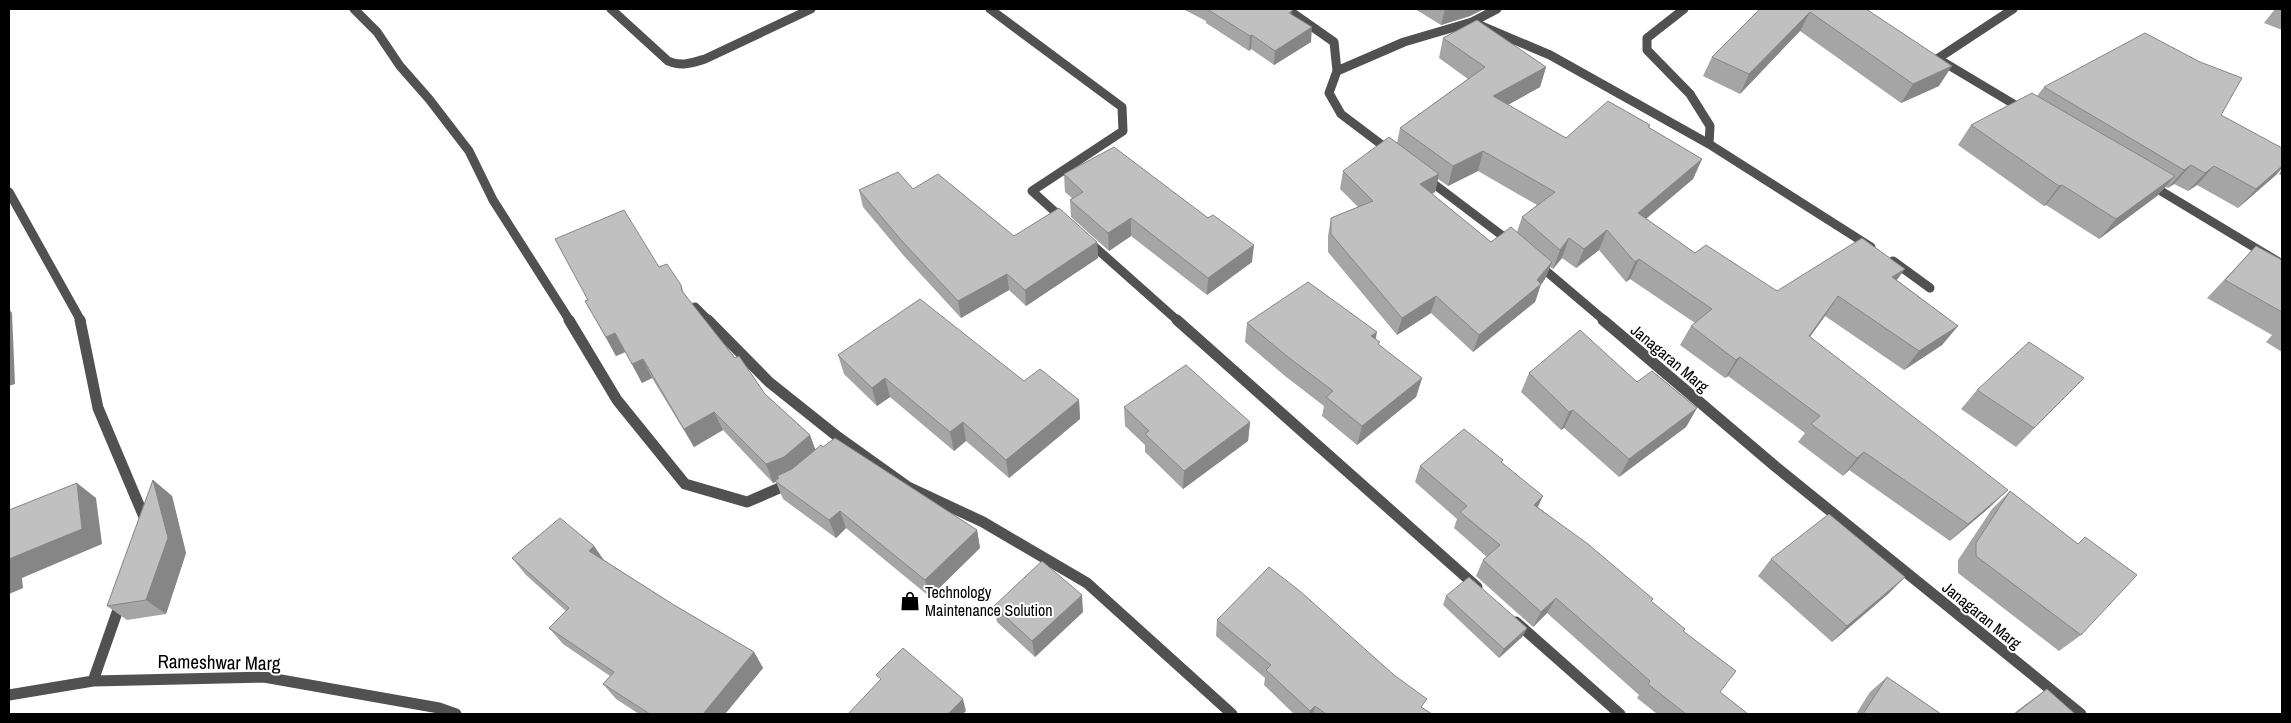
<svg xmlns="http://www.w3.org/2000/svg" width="2291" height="723" viewBox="0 0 2291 723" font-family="'Archivo Narrow',sans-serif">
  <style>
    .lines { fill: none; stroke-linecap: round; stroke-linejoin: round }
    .street-far1 { stroke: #515151; stroke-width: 9 }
    .street { stroke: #515151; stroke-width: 11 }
    .wall { fill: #a5a5a5; fill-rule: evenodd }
    .shaded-wall { fill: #868686 }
    .building { fill: #c0c0c0; stroke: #868686 }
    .labels { text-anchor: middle; stroke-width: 4; stroke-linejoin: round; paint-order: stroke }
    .street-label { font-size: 16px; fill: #000; stroke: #fff }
    .poi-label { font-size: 16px; fill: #000; stroke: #fff; text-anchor: start }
    .near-street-label { font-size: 19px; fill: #000; stroke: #fff }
  </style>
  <rect width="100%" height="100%" fill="#fff"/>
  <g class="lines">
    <!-- street-far1 -->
    <path class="street-far1" d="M354 9 377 32 400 66 429 99 469 151 493 200 570 321
      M611 9 668 61C681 67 692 63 705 59L811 9
      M990 9 1122 107 1123 131 1032 191 1064 220
      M1287 9 1334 42 1337 71 1329 93 1341 114 1390 151
      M1684 9 1647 38V50L1690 94 1710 126 1709 144
      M1472 22 1550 55 1709 144 1871 247
      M1937 59 2013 9
      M1940 60 2022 109
      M1337 71 1404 42 1472 22 1497 9
      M1426 178 1512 243
      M2151 185 2282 264
      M9 192 81 321
      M1088 241 1178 321
      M1893 261 1930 288
      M1539 265 1605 321
      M695 307 709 321"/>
    <!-- street -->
    <path class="street" d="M80 320 98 408 147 524
      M569 320 617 400 685 484 747 502 791 483
      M708 320 769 382 838 437 908 487 983 522 1087 583 1232 714
      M1177 320 1477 587
      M1603 320 1776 467 2081 714
      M1516 622 1620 714
      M93 681 121 601
      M9 695 93 681 264 677 439 708 456 714"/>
  </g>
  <!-- wall -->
  <path class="wall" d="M1183 9H1290L1292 15 1311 42 1274 65 1251 49 1249 51 1206 23V21Z
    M1415 9H1484L1470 16 1441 25Z
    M1760 9H1866L1939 86 1901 103 1800 31 1740 94 1703 76 1712 57Z
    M2275 9H2282V30L2264 23Z
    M1443 38 1546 67 1540 87 1508 105 1566 138 1650 125 1649 128 1702 159 1693 179 1646 219 1695 253 1777 291 1897 280 1958 326 1942 345 1904 370 1825 316 1810 337 1990 507 1950 541 1849 470 1843 476 1798 442 1805 433 1728 376 1725 378 1680 345 1691 326 1695 323 1630 279 1626 282 1599 250 1576 268 1562 258 1553 269 1550 267 1545 279 1541 284 1535 302 1473 352 1431 313 1397 335 1328 252V236L1331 218 1358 207 1340 189 1343 171 1397 143 1400 128 1468 79 1439 58ZM1478 171 1537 205 1522 217 1517 232 1491 242 1432 194 1435 192 1438 179 1448 186Z
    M2044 87 2221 115 2277 174 2238 208 2197 185 2188 191 2174 184 2168 188 2165 187 2157 196 2099 239 2046 205 2044 206 1958 145 1971 125 2037 96Z
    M2282 169V176L2279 174Z
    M1064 174 1252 262 1207 295 1131 236 1109 251 1071 217 1070 200 1072 198 1065 192Z
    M859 190 1014 236 1097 242 1098 258 1026 306 1009 290 961 318 904 256 863 207Z
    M2256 246 2282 260V352L2266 342 2272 335 2207 298Z
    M659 267 681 285 685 296 735 358 765 394 810 435 815 450 823 447 977 530 980 548 930 597 846 528 836 538 783 499 776 482 773 483 723 430 694 447 652 378 642 383 625 352 616 356 585 301Z
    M1247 323 1376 339 1379 345 1422 378 1416 397 1357 445 1322 416 1324 406 1285 376 1245 342Z
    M838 355 1024 381 1079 400 1080 419 1009 478 966 441 954 451 890 397 877 406 844 374Z
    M1529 373 1637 382 1697 408 1686 427 1619 477 1564 428 1561 430 1521 392Z
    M2084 378 2016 447 1961 409 1977 390Z
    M1124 407 1250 422 1248 441 1183 489 1145 452V445L1125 426Z
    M1502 463 1538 507 1653 599 1651 601 1684 631 1720 692 1748 714H1657L1637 698 1639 695 1547 613 1533 627 1476 576 1483 560 1487 557 1454 528 1457 519 1415 482 1420 466Z
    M153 480 172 496 186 553 166 614 127 620 107 606Z
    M2010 491 2078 544 2085 537 2081 635 2059 651 1958 573V560L1992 509Z
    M594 546 604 560 674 605 754 652 763 668 725 714H639L616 699 603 684 610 676 563 644 549 628 566 611 526 575 512 558Z
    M1771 559 1905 577 1888 594 1832 642 1758 576Z
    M1446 596 1527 628 1522 637 1499 658 1443 605Z
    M994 606 1083 612 1035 657 997 622Z
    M1217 620 1423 708 1432 714H1294L1264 685 1265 678 1216 636Z
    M1887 677 1941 714H1856L1870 692Z
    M2047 689 2075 714H2013L2026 704Z"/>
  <!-- shaded-wall -->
  <path class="shaded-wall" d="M1445 9H1484L1470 16 1441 25Z
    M1810 12 1800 31 1740 94 1749 74Z
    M1312 27 1311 42 1274 65 1275 51Z
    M1252 35 1251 49 1249 51 1250 36Z
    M1952 66 1939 86 1901 103 1913 84Z
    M1546 67 1540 87 1487 116 1493 96Z
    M1483 151 1478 171 1448 186 1453 166Z
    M1702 159 1693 179 1629 233 1638 213Z
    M2191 165 2174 184 2168 188 2184 170Z
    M2214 166 2197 185 2188 191 2205 173Z
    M2282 166V168L2277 174 2238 208 2256 189Z
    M1439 174 1435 192 1415 202 1420 184Z
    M2175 176 2157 196 2099 239 2116 219Z
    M2062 185 2046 205 2044 206 2059 186Z
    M1131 218V236L1109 251 1108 233Z
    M1607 230 1599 250 1576 268 1584 249Z
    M1569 238 1562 258 1553 269 1560 250Z
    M1097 242 1098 258 1026 306 1025 290Z
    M1254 245 1252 262 1207 295 1208 278Z
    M1639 259 1630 279 1626 282 1635 262Z
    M1552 262 1545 279 1541 285V284L1535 302 1473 352 1479 335 1537 280Z
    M1905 269 1891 288 1892 277Z
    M1007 274 1009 290 961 318 958 301Z
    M1436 296 1431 313 1397 335 1402 318Z
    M1838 296 1825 316 1796 355 1809 336Z
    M9 309 12 313 15 384 9 386Z
    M1958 326 1942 345 1904 370 1919 351Z
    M1377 332 1373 352 1371 336Z
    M615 333 625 352 616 356 606 337Z
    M1740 357 1728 376 1725 378 1736 360Z
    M643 359 652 378 642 383 632 364Z
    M885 378 890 397 877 406 872 388Z
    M1422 378 1416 397 1357 445 1362 426Z
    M1079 400 1080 419 1009 478 1006 460Z
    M1697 408 1686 427 1619 477 1629 459Z
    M1573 410 1564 428 1561 430 1569 412Z
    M714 412 723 430 694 447 684 429Z
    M963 422 966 441 954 451 950 432Z
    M1250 422 1248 441 1183 489 1184 471Z
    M810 435 817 454 779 478 777 476 779 480 773 483 766 464Z
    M1864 452 1849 470 1843 476 1857 458Z
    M153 480 172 496 186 553 166 614 146 600Z
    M77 483 96 498 102 544 22 578 23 588 9 594V559Z
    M2008 490 1990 507 1950 541 1968 524Z
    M1543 496 1535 513 1534 505Z
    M840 511 846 528 836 538 829 520Z
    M977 530 980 548 930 597 925 580Z
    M594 546 606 564 589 551Z
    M1905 577 1888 594 1832 642 1847 626Z
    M1082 595 1083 612 1035 657 1032 641Z
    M1556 598 1547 613 1533 627 1541 612Z
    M1527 628 1522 637 1499 658 1504 649Z
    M754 652 763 668 725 714H703Z
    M963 699 966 711 963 714H948Z
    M1315 706 1313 714H1309L1310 711Z"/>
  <!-- building -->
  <path class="building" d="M1207 9H1290L1293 10 1289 13 1312 27 1275 51 1252 35 1250 36Z
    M1760 9H1866L1952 66 1913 84 1810 12 1749 74 1712 57Z
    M1477 20 1546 67 1493 96 1566 138 1608 101 1650 125 1648 127 1702 159 1638 213 1695 253 1706 245 1777 291 1862 238 1905 269 1892 277 1958 326 1919 351 1838 296 1809 336 2008 490 1968 524 1864 452 1857 458 1811 424 1820 416 1740 357 1736 360 1691 326 1712 309 1639 259 1635 262 1607 230 1584 249 1569 238 1560 250 1522 217 1555 192 1483 151 1453 166 1400 128 1485 67 1443 38Z
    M2145 33 2200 62 2242 78 2221 115 2282 148V166L2256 189 2214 166 2205 173 2191 165 2184 170 2044 87Z
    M2032 93 2175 176 2116 219 2062 185 2059 186 1971 125Z
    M1389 137 1439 174 1420 184 1491 242 1511 227 1552 262 1537 280 1541 284 1479 335 1436 296 1402 318 1331 234V218L1373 201 1343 171Z
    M1114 147 1208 218 1213 215 1254 245 1208 278 1131 218 1108 233 1070 200 1083 192 1064 174Z
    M898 172 913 189 938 174 1014 236 1059 208 1097 242 1025 290 1007 274 958 301 901 240 859 190Z
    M624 210 659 267 667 264 681 285 682 291 735 358 739 356 765 394 810 435 784 457 766 464 714 412 684 429 643 359 632 364 615 333 606 337 585 301 588 300 555 239Z
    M2256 246 2282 260V312L2225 280Z
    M1308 282 1377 332 1371 336 1380 342 1378 344 1422 378 1362 426 1326 397 1333 391 1288 357 1247 323Z
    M920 299 1024 381 1040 369 1079 400 1006 460 963 422 950 432 885 378 872 388 838 355Z
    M1580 330 1637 382 1652 371 1697 408 1629 459 1573 410 1569 412 1529 373Z
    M2029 342 2084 378 2034 428 1977 390Z
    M1186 365 1250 422 1184 471 1145 434 1149 431 1124 407Z
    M1464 429 1503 460 1501 462 1543 496 1534 505 1588 544 1653 599 1651 601 1685 629 1683 631 1736 671 1720 692 1748 714H1686L1648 684 1650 681 1556 598 1541 612 1483 560 1500 545 1460 512 1467 506 1420 466Z
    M835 438 977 530 925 580 840 511 829 520 775 481 779 478 777 476 792 469 821 445 823 447Z
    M153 480 168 538 146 600 107 606Z
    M77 483 82 529 9 559V510Z
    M2010 491 2078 544 2085 537 2137 575 2081 635 1976 556V543Z
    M1829 514 1905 577 1847 626 1771 559Z
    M560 518 594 546 589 551 674 605 754 652 703 714H650L603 684 614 672 549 628 569 608 512 558Z
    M1042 561 1082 595 1032 641 994 606Z
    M1269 567 1301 592 1394 675 1427 699 1421 707 1432 714H1326L1315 706 1310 711 1266 670 1271 665 1217 620Z
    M1469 577 1527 628 1504 649 1446 596Z
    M903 648 963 699 948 714H848L881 679 876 675Z
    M1887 677 1941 714H1863Z
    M2047 689 2075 714H2015Z"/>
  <!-- icons -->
  <defs>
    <symbol id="shop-bare" viewBox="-9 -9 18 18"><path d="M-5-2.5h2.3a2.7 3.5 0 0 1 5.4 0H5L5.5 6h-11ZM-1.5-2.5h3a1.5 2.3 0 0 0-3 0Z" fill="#000" stroke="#fff" stroke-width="2.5" paint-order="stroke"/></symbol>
  </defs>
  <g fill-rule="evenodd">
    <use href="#shop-bare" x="896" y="587" width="28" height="28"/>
  </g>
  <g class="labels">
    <!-- street labels -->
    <g class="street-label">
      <text transform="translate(1670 358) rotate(40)" y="6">Janagaran Marg</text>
      <text transform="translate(1982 615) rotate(39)" y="6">Janagaran Marg</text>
    </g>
    <!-- poi labels -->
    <g class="poi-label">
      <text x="925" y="598">Technology<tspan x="925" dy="18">Maintenance Solution</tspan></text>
    </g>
    <!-- near-street labels -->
    <g class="near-street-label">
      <text transform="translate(219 662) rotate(1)" y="7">Rameshwar Marg</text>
    </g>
  </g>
  <!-- border -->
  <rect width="2291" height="723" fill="none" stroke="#000000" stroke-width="20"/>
</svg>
